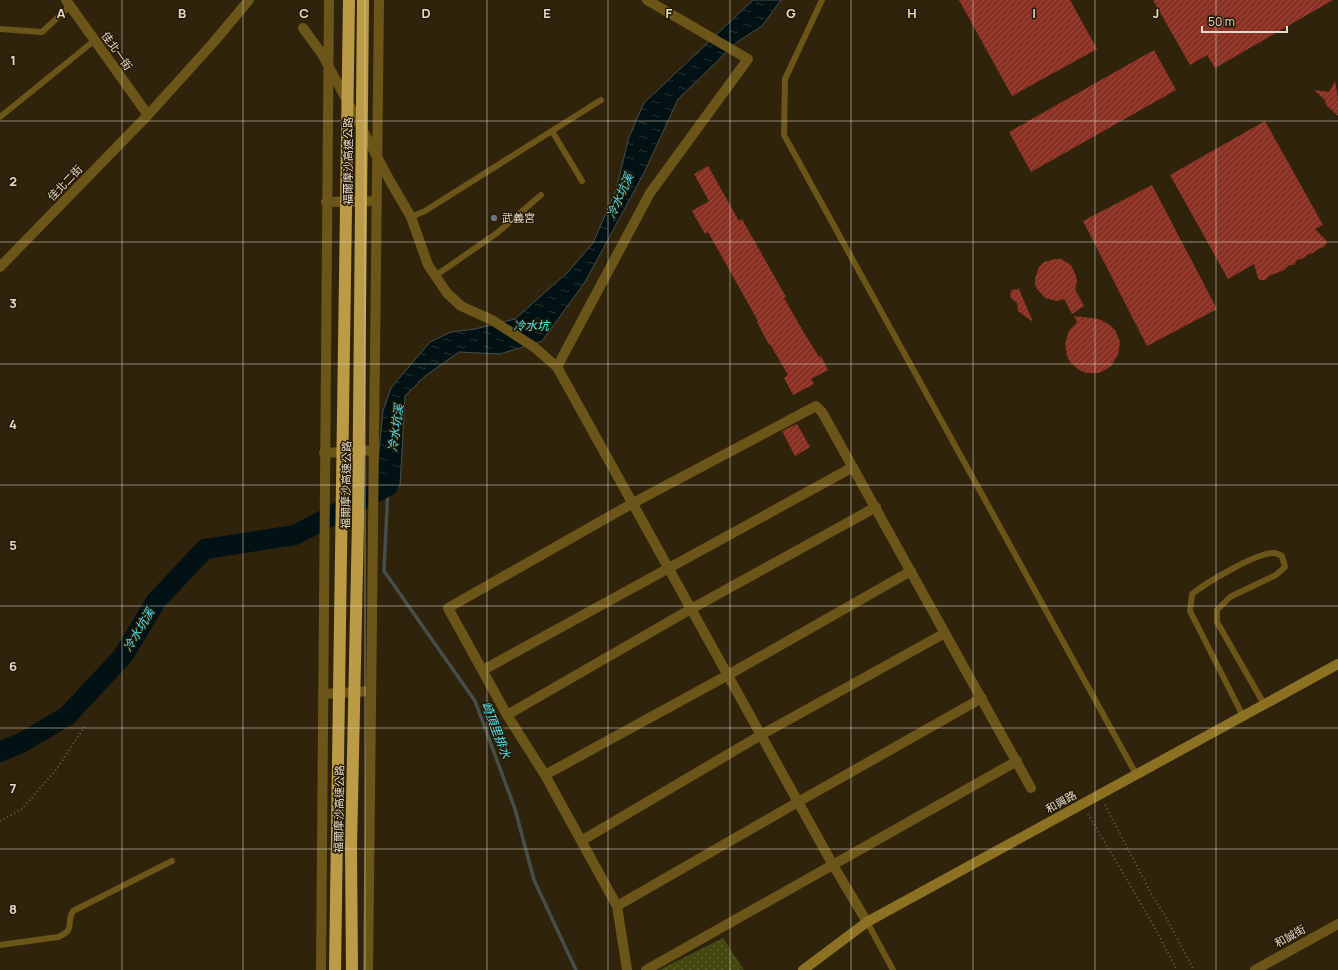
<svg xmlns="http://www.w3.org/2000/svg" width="1338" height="970" viewBox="0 0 1338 970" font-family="Manrope,'Noto Sans TC',sans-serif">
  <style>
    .park { fill: url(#park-dots) }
    .water { fill: url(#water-ripples); stroke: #464e4b }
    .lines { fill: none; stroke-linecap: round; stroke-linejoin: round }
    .stream { stroke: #464e4b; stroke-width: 3.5 }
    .river { stroke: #021113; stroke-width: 20 }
    .building { fill: url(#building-hatch) }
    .path { stroke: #6b5f4b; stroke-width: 2; stroke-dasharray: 1 3; stroke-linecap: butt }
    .lane { stroke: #6c5518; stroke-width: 6 }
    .street { stroke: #6c5518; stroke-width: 10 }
    .secondary { stroke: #8d7123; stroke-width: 10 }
    .highway-bridge { stroke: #bb9b46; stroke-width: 12 }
    .grid { fill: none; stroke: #e4dbce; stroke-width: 1; stroke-opacity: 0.55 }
    .worship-dot { fill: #6b7280; stroke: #261903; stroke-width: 1.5 }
    .labels { text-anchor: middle; stroke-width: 3; stroke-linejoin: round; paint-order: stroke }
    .street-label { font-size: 11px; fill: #e4dbce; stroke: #261903 }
    .poi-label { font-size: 11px; fill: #e4dbce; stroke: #261903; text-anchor: start }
    .water-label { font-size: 12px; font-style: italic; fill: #50e1f2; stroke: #261903 }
    .grid-label { font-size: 13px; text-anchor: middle; font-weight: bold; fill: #e4dbce; stroke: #261903; stroke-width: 3; stroke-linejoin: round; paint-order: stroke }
  </style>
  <defs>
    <pattern id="park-dots" width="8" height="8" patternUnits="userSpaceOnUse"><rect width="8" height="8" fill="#42480e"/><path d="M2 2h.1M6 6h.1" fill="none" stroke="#5d6230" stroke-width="1.8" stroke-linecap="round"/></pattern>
    <pattern id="water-ripples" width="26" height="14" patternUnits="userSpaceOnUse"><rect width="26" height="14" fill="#021113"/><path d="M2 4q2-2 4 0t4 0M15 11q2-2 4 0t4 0" fill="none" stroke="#273334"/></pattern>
    <pattern id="building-hatch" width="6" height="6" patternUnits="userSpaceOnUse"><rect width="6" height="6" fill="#8a3123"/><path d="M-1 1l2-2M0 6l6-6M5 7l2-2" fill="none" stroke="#9a4e42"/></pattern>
  </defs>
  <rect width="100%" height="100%" fill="#30230c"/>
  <!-- park -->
  <path class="park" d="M723 938 744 970H659Z"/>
  <!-- water -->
  <path class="water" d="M753 0H781L762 26 737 42 678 99 645 171 585 282 542 341 500 354 459 352 425 376 405 396 400 486 378 496 376 481 383 411 391 388 430 342 451 332 475 329 515 319 568 272 593 243 616 190 629 137 644 103Z"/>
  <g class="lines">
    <!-- stream -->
    <path class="stream" d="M388 487 384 571 475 701 515 809 534 880 576 970"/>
    <!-- river -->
    <path class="river" d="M0 752 23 742 67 716 123 656 156 601 205 549 295 535 388 486 389 483"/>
  </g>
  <!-- building -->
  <path class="building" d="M959 0H1070L1097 49 1012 96Z
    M1153 0H1333L1215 68 1207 55 1190 65Z
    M1154 50 1176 90 1031 172 1009 132Z
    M1335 81 1338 98V116L1326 105 1325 100 1314 90 1329 92Z
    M1265 121 1323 225 1315 229 1326 240 1327 243 1324 247 1318 249 1313 253 1307 255 1304 258 1297 260 1294 265H1289L1284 270 1269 276 1265 280H1260L1258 278 1254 264 1228 279 1170 175Z
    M708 166 739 221 742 219 786 297 784 298 804 333 819 357 821 356 828 370 811 379 814 384 793 395 784 378 788 375 770 344 769 345 757 322 758 321 708 232 705 234 692 211 709 201 694 174Z
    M1152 185 1217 309 1147 346 1083 221Z
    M1055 259H1061L1071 265 1076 276 1077 282 1075 289 1084 306 1072 314 1064 299 1057 301 1045 298 1037 289 1035 284V278L1039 267 1044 262Z
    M1019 288 1021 294 1033 322 1018 311 1017 303 1011 298 1010 295 1012 290 1015 289 1018 290Z
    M1074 316 1099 319 1110 325 1115 330 1120 342 1118 355 1111 366 1105 370 1099 373H1086L1079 370 1070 362 1067 356 1065 343 1069 331 1077 322Z
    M797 424 810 447 795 456 782 431Z"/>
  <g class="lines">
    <!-- path -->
    <path class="path" d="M1105 805 1153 897 1163 912 1194 970
      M1088 814 1150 919 1177 970
      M0 821 22 809 56 770 85 726"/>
    <!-- lane -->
    <path class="lane" d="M822 0 785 79 784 135 1136 774
      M0 29 42 32 70 6
      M0 117 95 40
      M552 131 582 181
      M411 217 425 211 601 100
      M435 276 497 233 541 195
      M1243 716 1190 611 1192 594C1206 583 1257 552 1274 553 1276 553 1280 555 1282 556L1285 567 1276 575 1230 597 1217 610V622L1264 704
      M867 922 893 970
      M0 945 58 937C77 929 65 924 73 911L172 861"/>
    <!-- street -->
    <path class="street" d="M66 0 148 115
      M303 28 322 54 390 181 411 217 428 265 447 293 461 306 492 320 534 347 557 367 833 865 867 922
      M326 202 377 201
      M0 267 148 115 213 43 249 0
      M557 367 650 193 748 59 647 0
      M324 453 374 450
      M483 670 853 467
      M323 694 371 691
      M507 715 691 609 876 507
      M545 775 728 675 911 571
      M581 841 761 735 945 633
      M617 906 798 802 982 698
      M321 970 329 0
      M368 970 379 0
      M627 970 617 906 545 775 507 715 448 608 633 503 816 406 822 412 1031 788
      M646 970 1017 761
      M1255 970 1338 924"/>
    <!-- secondary -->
    <path class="secondary" d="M803 970 867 922 1338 664"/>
    <!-- highway-bridge -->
    <path class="highway-bridge" d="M335 970 349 0
      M352 970 351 848 358 522 363 0"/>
  </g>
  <!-- grid -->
  <path class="grid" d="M122 0V970M243 0V970M365 0V970M487 0V970M608 0V970M730 0V970M851 0V970M973 0V970M1095 0V970M1216 0V970M0 121H1338M0 242H1338M0 364H1338M0 485H1338M0 606H1338M0 728H1338M0 849H1338"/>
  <!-- markers -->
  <circle class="worship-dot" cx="494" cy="218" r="4"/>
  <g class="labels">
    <!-- street labels -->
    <g class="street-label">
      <text transform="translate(117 51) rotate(55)" y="4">佳北一街</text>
      <text transform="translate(348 161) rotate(-90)" y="4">福爾摩沙高速公路</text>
      <text transform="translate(65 183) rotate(-46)" y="4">佳北二街</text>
      <text transform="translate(346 485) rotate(-89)" y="4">福爾摩沙高速公路</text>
      <text transform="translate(1061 802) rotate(-29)" y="4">和興路</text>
      <text transform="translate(339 809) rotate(-89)" y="4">福爾摩沙高速公路</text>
      <text transform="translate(1290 936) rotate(-29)" y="4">和誠街</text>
    </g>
    <!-- poi labels -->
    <g class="poi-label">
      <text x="502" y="222">武義宮</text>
    </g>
    <!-- water labels -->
    <g class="water-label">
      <text transform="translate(620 196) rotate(-66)" y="4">冷水坑溪</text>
      <text x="531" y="330">冷水坑</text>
      <text transform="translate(396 428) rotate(-82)" y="4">冷水坑溪</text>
      <text transform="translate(139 630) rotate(-59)" y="4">冷水坑溪</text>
      <text transform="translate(496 730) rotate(69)" y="4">崎頂里排水</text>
    </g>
  </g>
  <g class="grid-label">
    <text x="61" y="18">A</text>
    <text x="182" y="18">B</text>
    <text x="304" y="18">C</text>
    <text x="426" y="18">D</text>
    <text x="547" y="18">E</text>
    <text x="669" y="18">F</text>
    <text x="791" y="18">G</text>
    <text x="912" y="18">H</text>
    <text x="1034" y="18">I</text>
    <text x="1156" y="18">J</text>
    <text x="13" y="65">1</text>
    <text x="13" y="186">2</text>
    <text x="13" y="308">3</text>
    <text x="13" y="429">4</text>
    <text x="13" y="550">5</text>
    <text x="13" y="671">6</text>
    <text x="13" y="793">7</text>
    <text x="13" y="914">8</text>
  </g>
  <!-- scale -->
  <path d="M1202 26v6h85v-6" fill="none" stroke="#e4dbce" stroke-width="2"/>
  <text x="1208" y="26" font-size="12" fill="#e4dbce" stroke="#261903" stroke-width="3" paint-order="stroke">50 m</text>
</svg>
